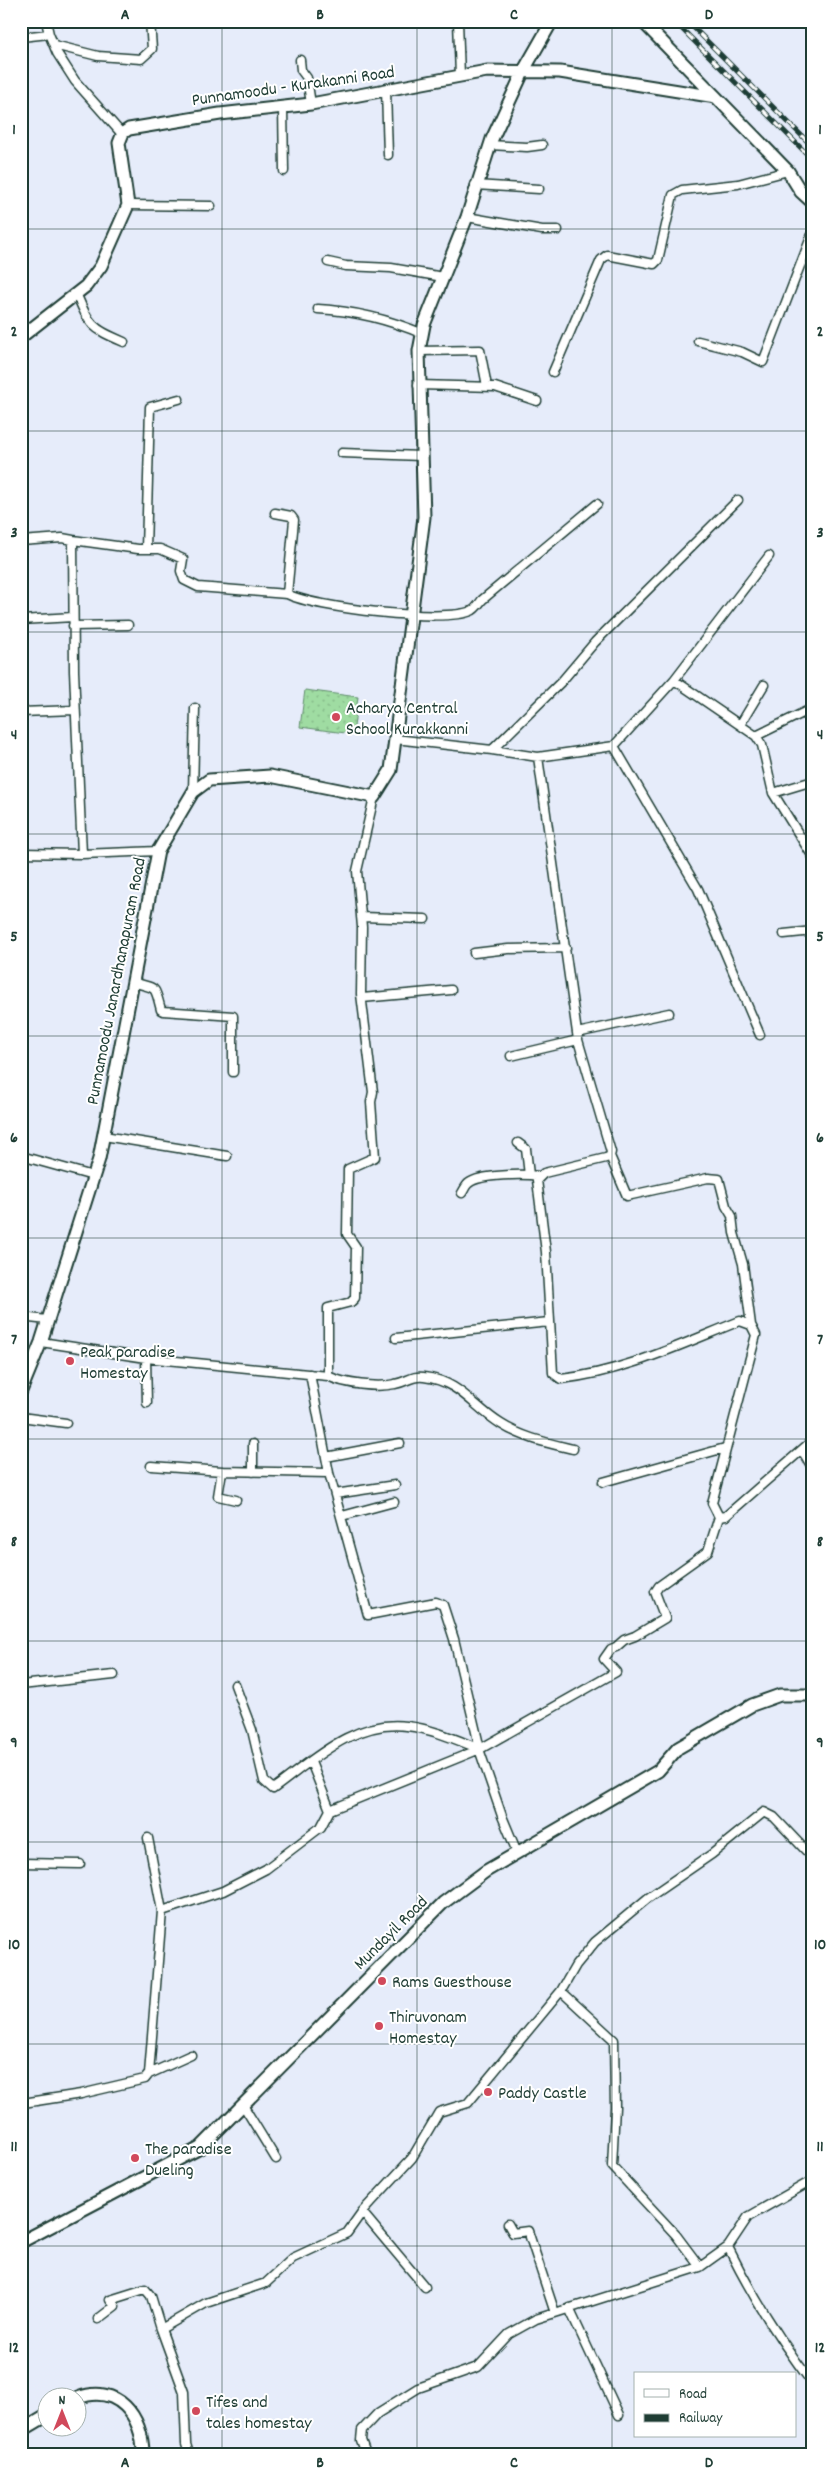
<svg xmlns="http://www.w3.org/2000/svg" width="834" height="2475" viewBox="0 0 834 2475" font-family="Dekko,sans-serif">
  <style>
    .park { fill: url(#park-dots); stroke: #5f8c6b }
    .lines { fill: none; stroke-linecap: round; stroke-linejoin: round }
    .minor-casing { stroke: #1f3d34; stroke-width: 11 }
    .secondary-casing { stroke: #1f3d34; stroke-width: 15 }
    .minor { stroke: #fff; stroke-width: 8 }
    .secondary { stroke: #fff; stroke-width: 11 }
    .rail-casing { stroke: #1f3d34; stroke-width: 5 }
    .rail { stroke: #fff; stroke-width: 3; stroke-dasharray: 9; stroke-linecap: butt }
    .grid { fill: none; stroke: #1f3d34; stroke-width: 1; stroke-opacity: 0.55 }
    .poi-dot { fill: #d1495b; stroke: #fff; stroke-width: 2 }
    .labels { text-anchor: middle; stroke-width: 4; stroke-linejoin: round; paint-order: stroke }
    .street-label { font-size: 18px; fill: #1f3d34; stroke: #fff }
    .poi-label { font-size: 18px; fill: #1f3d34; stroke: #fff; text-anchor: start }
    .neatline { fill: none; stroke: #1f3d34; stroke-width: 2 }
    .grid-label { font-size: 16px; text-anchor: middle; font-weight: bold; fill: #1f3d34 }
  </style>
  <defs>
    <pattern id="park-dots" width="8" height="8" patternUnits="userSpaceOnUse" patternTransform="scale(1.25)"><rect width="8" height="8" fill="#9fdca2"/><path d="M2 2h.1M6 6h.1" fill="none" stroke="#88be8c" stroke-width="1.8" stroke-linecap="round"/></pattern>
  </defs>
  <rect width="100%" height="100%" fill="#e6ecfa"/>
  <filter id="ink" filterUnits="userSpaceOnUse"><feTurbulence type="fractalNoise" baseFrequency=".02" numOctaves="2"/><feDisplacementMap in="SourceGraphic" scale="10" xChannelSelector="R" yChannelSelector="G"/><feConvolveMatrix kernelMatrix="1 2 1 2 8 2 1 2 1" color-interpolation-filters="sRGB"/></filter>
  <g filter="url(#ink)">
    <!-- park -->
    <path class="park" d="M305 690 358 697 353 734 300 727Z"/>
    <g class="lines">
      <defs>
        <path id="minor" d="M458 21 460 76
          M49 34 57 53 75 81 122 134
          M21 37 49 34 46 21
          M54 45 98 56 141 59 152 49 150 21
          M300 60 301 70 307 78 311 104
          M386 90 388 155
          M283 107 284 171
          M490 145 527 147 542 145
          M475 185 539 189
          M128 205 211 206
          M467 217 542 230H558
          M328 262 346 266 391 268 443 277
          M76 293C90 326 91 328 124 342
          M318 309C355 311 388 319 423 334
          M698 341 742 352 763 362 813 232
          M419 351 480 350 486 381
          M553 372 601 260 607 255 654 264 658 260 673 195 682 190 738 184 788 171
          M418 385 495 387 537 401
          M342 453 421 456
          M275 513 291 516 294 520 287 594
          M21 541 62 538 73 540
          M146 549 150 407 179 399
          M21 620 73 617
          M73 626 128 625
          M674 680 769 556
          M21 712 75 710
          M740 725 764 685
          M756 736 813 708
          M395 739 492 750 538 757 614 746 674 680 756 736 762 745 773 793 813 857
          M614 746 698 889 760 1035
          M492 750 562 681 595 642 738 500
          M538 757 578 1040 611 1152 610 1156 606 1158 544 1173 537 1180 546 1252 553 1373 561 1379C624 1372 682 1344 740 1321L751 1325 756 1335 712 1503 719 1517
          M193 792 195 708
          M773 793 813 781
          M21 853 82 854 158 851
          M82 854 74 671 73 540 138 549H160L183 559 181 571 184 580 198 587 287 594C315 608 444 623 471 611 475 610 479 604 482 600L597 504
          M361 917 425 919
          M784 934 813 931
          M474 953 508 949 566 948
          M133 982C157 990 154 983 161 1010L163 1011 233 1016V1072
          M362 998 451 990
          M577 1033 669 1013
          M511 1056 578 1040
          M104 1136 227 1156
          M518 1143 526 1149 529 1175
          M21 1156 93 1176
          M610 1156 627 1196 708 1178 719 1179 726 1206 732 1216 734 1233 743 1264 751 1325
          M462 1193C464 1190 466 1185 469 1183 480 1174 525 1174 539 1176
          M21 1317 47 1320
          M396 1338 549 1322
          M41 1342 146 1358 328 1376C344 1384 377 1388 395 1384 407 1382 412 1375 424 1377 460 1381 473 1407 501 1424 523 1438 548 1443 573 1449
          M146 1358 147 1403
          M310 1374 329 1473 368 1615 436 1602 443 1605 454 1639 480 1749
          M328 1376V1308L351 1302 355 1298 356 1247 347 1234 348 1169 375 1157 371 1102 373 1092 361 994 362 927 357 871 374 797
          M21 1417 66 1423
          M253 1444V1472
          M802 1450 813 1469
          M326 1457 400 1443
          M151 1466 222 1471 329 1473
          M222 1471 218 1496 236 1500
          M603 1482 725 1448
          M335 1494 395 1485
          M342 1516 394 1502
          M21 1685 114 1675
          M235 1685 252 1730 264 1781 273 1789C313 1760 355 1719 407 1726 433 1729 457 1740 480 1749
          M479 1749 502 1816 517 1852
          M311 1762 330 1810
          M148 1838 162 1911
          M21 1863 80 1864
          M21 1960V1968
          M149 2074 191 2055
          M21 2102 23 2103 81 2094 145 2079 149 2074 162 1911 223 1891 266 1869 321 1827 330 1810 480 1749 616 1672 604 1659 611 1649 616 1647 624 1640 635 1636 665 1618 655 1592 659 1586 708 1551 719 1517 726 1516 813 1440
          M243 2105 276 2159
          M813 2180 748 2217 728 2247C752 2296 780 2341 813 2384
          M508 2224 513 2233 528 2231 555 2313
          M700 2267 728 2247
          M425 2287 362 2212 412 2158 439 2112 468 2103 561 1991 576 1965 595 1942 648 1898 712 1854 764 1812 774 1817 813 1858
          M569 2308 619 2415
          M98 2319 115 2306 110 2300 145 2289 151 2296 161 2329
          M189 2454 186 2444 184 2392 161 2329 206 2303 266 2283 293 2258 347 2233 362 2212
          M366 2454 361 2440 362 2430 378 2413 418 2388 478 2367 509 2334 536 2319 700 2267 676 2235 612 2166 615 2107 614 2040 561 1991"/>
        <path id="secondary" d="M642 21 788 171 801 192 813 203
          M21 337 86 286 101 266 128 205 119 143 123 133 129 129 220 114 311 104 487 71 560 72 716 97
          M21 1391 41 1342 99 1159 158 851 193 792 209 780 270 776 374 797 391 770 424 517 419 351 424 325 467 217 492 139 524 70 552 21
          M21 2242 200 2148 443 1903 486 1871 658 1771 678 1748 752 1705 780 1695H807L813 1693
          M78 2398C117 2383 143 2416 143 2454
          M21 2431 48 2415"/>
      </defs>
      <!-- minor casing -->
      <use href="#minor" class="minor-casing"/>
      <!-- secondary casing -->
      <use href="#secondary" class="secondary-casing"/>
      <!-- minor -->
      <use href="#minor" class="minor"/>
      <!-- secondary -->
      <use href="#secondary" class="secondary"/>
      <defs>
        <path id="rail" d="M674 21 813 160
          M687 21 813 147"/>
      </defs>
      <!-- rail casing -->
      <use href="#rail" class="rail-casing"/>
      <!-- rail -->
      <use href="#rail" class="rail"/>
    </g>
  </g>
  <!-- grid -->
  <path class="grid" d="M222 21V2454M417 21V2454M612 21V2454M21 229H813M21 431H813M21 632H813M21 834H813M21 1036H813M21 1238H813M21 1439H813M21 1641H813M21 1842H813M21 2044H813M21 2246H813"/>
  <!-- markers -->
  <g class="poi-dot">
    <circle cx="336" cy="717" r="5"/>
    <circle cx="70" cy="1361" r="5"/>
    <circle cx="382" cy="1981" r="5"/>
    <circle cx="379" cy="2026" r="5"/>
    <circle cx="488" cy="2092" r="5"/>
    <circle cx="135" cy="2158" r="5"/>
    <circle cx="196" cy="2411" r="5"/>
  </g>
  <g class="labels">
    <!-- street labels -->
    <g class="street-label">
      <text transform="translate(293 85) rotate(-8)" y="6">Punnamoodu - Kurakanni Road</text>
      <text transform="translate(115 981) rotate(-79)" y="6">Punnamoodu Janardhanapuram Road</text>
      <text transform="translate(390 1932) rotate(-45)" y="6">Mundayil Road</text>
    </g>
    <!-- poi labels -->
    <g class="poi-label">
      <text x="346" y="713">Acharya Central<tspan x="346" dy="21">School Kurakkanni</tspan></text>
      <text x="80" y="1357">Peak paradise<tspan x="80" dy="21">Homestay</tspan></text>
      <text x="392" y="1987">Rams Guesthouse</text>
      <text x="389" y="2022">Thiruvonam<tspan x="389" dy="21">Homestay</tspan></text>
      <text x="498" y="2098">Paddy Castle</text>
      <text x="145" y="2154">The paradise<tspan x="145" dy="21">Dueling</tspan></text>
      <text x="206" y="2407">Tifes and<tspan x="206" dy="21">tales homestay</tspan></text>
    </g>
  </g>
  <!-- margin -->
  <rect width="834" height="2475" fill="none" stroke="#fff" stroke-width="55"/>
  <!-- legend -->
  <rect x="634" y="2372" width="162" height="65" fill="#ffffff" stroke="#a5b1ae"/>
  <rect x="644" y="2389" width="25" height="8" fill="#ffffff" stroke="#a5b1ae"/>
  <text x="679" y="2398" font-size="15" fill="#1f3d34">Road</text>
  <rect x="644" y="2414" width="25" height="8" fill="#1f3d34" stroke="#a5b1ae"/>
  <text x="679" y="2422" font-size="15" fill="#1f3d34">Railway</text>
  <!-- north arrow -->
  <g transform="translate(62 2412)"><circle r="24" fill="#ffffff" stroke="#a5b1ae"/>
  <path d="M0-4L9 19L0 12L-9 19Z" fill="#d1495b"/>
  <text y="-8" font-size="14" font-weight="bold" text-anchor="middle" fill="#1f3d34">N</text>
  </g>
  <rect x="28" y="28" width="778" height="2420" class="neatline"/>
  <g class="grid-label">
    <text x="125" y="19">A</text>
    <text x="320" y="19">B</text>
    <text x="514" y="19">C</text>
    <text x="709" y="19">D</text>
    <text x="14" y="134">1</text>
    <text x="820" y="134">1</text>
    <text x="14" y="336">2</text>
    <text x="820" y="336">2</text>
    <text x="14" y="537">3</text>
    <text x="820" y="537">3</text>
    <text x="14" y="739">4</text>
    <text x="820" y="739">4</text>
    <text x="14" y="941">5</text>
    <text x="820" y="941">5</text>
    <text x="14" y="1142">6</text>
    <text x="820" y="1142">6</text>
    <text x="14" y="1344">7</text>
    <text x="820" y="1344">7</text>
    <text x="14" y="1546">8</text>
    <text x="820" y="1546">8</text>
    <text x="14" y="1747">9</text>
    <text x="820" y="1747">9</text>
    <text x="14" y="1949">10</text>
    <text x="820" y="1949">10</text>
    <text x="14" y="2151">11</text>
    <text x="820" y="2151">11</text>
    <text x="14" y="2352">12</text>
    <text x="820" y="2352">12</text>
    <text x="125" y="2467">A</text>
    <text x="320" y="2467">B</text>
    <text x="514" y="2467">C</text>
    <text x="709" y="2467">D</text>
  </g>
</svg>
